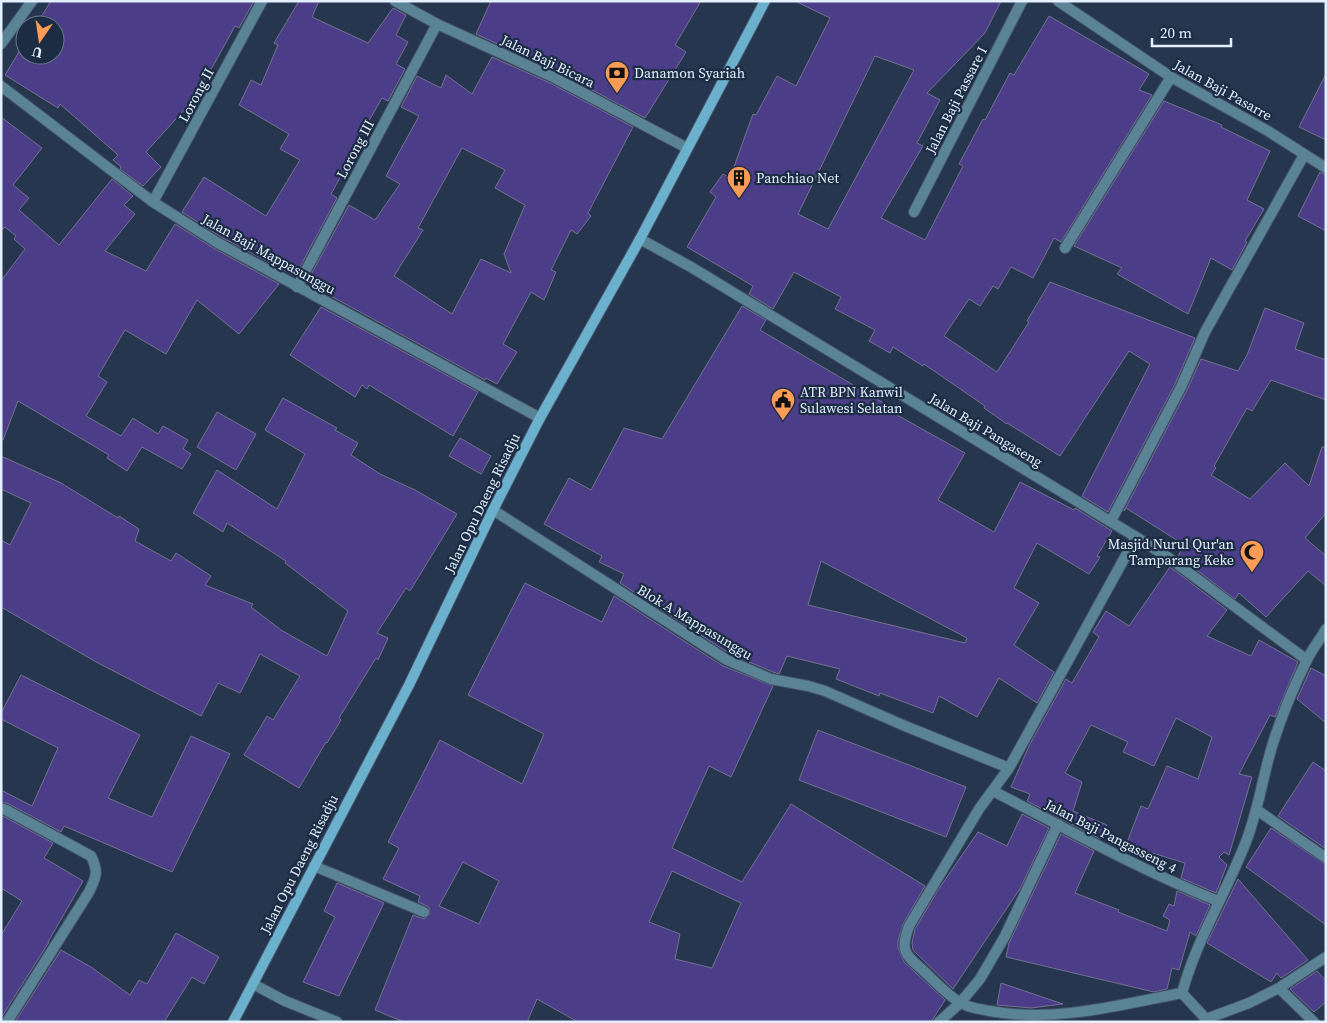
<svg xmlns="http://www.w3.org/2000/svg" width="1327" height="1023" viewBox="0 0 1327 1023" font-family="'Source Serif 4',serif">
  <style>
    .building { fill: #4b3d87; stroke: #747191; fill-rule: evenodd }
    .lines { fill: none; stroke-linecap: round; stroke-linejoin: round }
    .street-casing { stroke: #44546a; stroke-width: 12 }
    .secondary-casing { stroke: #44546a; stroke-width: 12 }
    .street { stroke: #5a8495; stroke-width: 10 }
    .secondary { stroke: #6bb0cc; stroke-width: 10 }
    .labels { text-anchor: middle; stroke-width: 4.5; stroke-linejoin: round; paint-order: stroke }
    .street-label { font-size: 14px; fill: #e4efff; stroke: #1b2c43 }
    .poi-label { font-size: 14px; fill: #e4efff; stroke: #1b2c43; text-anchor: start }
  </style>
  <rect width="100%" height="100%" fill="#25364e"/>
  <!-- building -->
  <path class="building" d="M51 1H254L239 28 235 26 213 66 184 110 146 152 161 167 143 186 120 169 121 167 113 160 118 155 60 104 58 108 5 75 25 42V55H55V25H36Z
    M299 1H319L312 17 368 43 393 8 406 15 396 35 408 42 396 64 405 69 388 101 382 98 354 147 356 149 331 194 337 198 295 276 221 237 182 212 204 177 266 216 300 160 280 149 289 134 239 105 251 80 261 85 278 45 274 43Z
    M491 1H701L675 45 686 52 645 118 556 71 476 34Z
    M795 1H1001L985 33 927 93 940 100 917 143 923 146 881 218 925 240 963 166 959 164 983 119 985 120 1010 73 1014 75 1049 16 1149 74 1139 90 1152 95 1061 242 1054 238 1033 278 1011 267 998 289 993 286 980 306 969 299 944 336 997 372 1029 322 1027 321 1050 282 1195 338 1175 384 1108 512 1082 496 1150 364 1129 351 1060 456 1007 423V424L984 408 985 406 924 364 923 366 893 347 890 353 869 341 875 330 835 309 841 297 794 272 773 309 749 294 753 286 687 247 716 197 710 192 723 174 730 178 753 114 756 115 777 76 796 86 830 18ZM875 56 914 70 828 229 798 214Z
    M492 57 550 83 633 127 588 213 591 216 577 234 571 230 551 270 556 272 544 300 531 292 503 344 517 352 497 384 486 378 485 380 329 295 330 293 307 282 349 205 375 220 400 184 386 176 419 116 401 107 417 76 441 88 446 75 472 94ZM462 148 505 170 495 188 525 205 504 254 511 273 481 259 452 314 394 276 423 230 418 228Z
    M1326 74V140L1299 127Z
    M1164 101 1222 125 1221 127 1270 151 1247 200 1264 209 1245 241 1247 242 1232 270 1211 258 1188 314 1117 274 1122 268 1074 246Z
    M1 117 42 148 13 185 29 198 19 210 59 245 112 179 133 196 124 205 135 214 105 251 146 271 175 224 215 249 279 284 239 334 197 300 166 354 125 330 98 376 107 382 86 416 121 436 133 418 158 434 163 426 188 440 183 449 191 454 182 469 142 447 127 471 107 458 109 455 18 401 3 440H1V281L25 249 14 239 16 236 5 227 1 231Z
    M1320 172 1326 175V231L1298 216Z
    M742 306 766 320 760 330 899 412 897 415 965 453 938 500 994 532 1020 482 1074 510 1075 508 1112 531 1097 556 1100 557 1089 574 1037 543 1014 588 1039 603 1014 645 1054 672 1037 703 999 678 977 717 939 696 933 713 880 693 879 696 836 679 840 669 787 656 779 674 773 672 730 654 620 583 624 574 599 562 602 556 544 524 569 478 591 490 624 428 662 439ZM821 561 967 638 965 643 808 605Z
    M321 307 478 392 453 436 369 385 367 389 362 385 355 397 290 355Z
    M1265 308 1304 323 1295 349 1326 360V400L1271 380 1252 411 1247 408 1214 466 1216 468 1211 475 1250 499 1285 463 1309 486 1322 447H1326V513L1305 538 1326 556V586L1308 571 1266 617 1239 593 1235 599 1178 556 1183 548 1177 543 1178 541 1126 508 1124 511 1187 390 1201 359 1238 371 1247 355Z
    M283 398 337 428 335 430 358 443 351 455 380 474 415 490 457 514 410 591 406 588 377 633 388 638 378 660 376 658 339 718 341 720 327 743 326 742 299 788 244 755 267 716 273 720 300 676 260 654 240 693 218 683 201 716 98 663 1 607V540L10 545 31 503 1 489V456L61 483 118 518 119 516 139 529 135 541 171 561 176 553 211 576 205 585 253 604 251 607 281 630 327 656 348 611 285 563 286 561 227 523 223 532 193 513 217 470 277 509 305 454 265 430Z
    M217 412 256 434 236 470 197 447Z
    M460 438 491 456 481 474 449 456Z
    M1170 567 1227 610 1207 636 1251 656 1259 640 1298 662 1275 717 1270 715 1239 774 1252 777 1229 855 1224 852 1219 857 1227 865 1216 893 1181 878 1185 863 1126 845 1141 806 1148 809 1167 766 1198 779 1212 737 1176 718 1154 766 1123 752 1128 742 1091 725 1065 773 1082 782 1073 811 1107 825 1100 839 1027 801 1030 794 1011 787 1029 746 1066 679 1072 683 1099 637 1093 632 1106 611 1129 626Z
    M525 583 602 622 614 596 723 666 773 686 731 777 709 766 672 848 742 882 791 804 925 886 903 924 898 941V948L904 962 945 1000 931 1022H578L537 999 527 1022H404L375 1010 413 915 424 919 430 914 429 907 418 902 420 896 383 879 399 848 388 842 440 740 522 784 544 734 468 695ZM463 862 499 881 479 924 439 906ZM672 871 741 903 712 968 675 959 680 934 649 922Z
    M1311 668 1326 676V723L1297 699Z
    M21 675 140 735 108 798 152 817 191 736 230 754 172 872 64 826 61 832 7 803H1V790L32 806 58 748 1 719V713Z
    M818 730 966 787 946 837 799 780Z
    M1313 762 1326 771V849L1278 816Z
    M1022 814 1049 828 1019 891V890L953 989 913 950 912 943 915 929 938 890 978 832 1007 846Z
    M1 815 53 843 44 858 83 881 48 942H49L1 1018V935L22 901 1 888Z
    M1271 828 1326 865V925L1246 867Z
    M1061 834 1094 851 1075 893 1119 910 1118 912 1167 931 1170 920 1163 916 1169 904 1174 906 1177 891 1210 905 1196 936 1190 932 1179 970 1172 968 1167 989 1154 992 1006 957 1009 943Z
    M1238 879 1308 960 1281 978 1277 973 1271 982 1207 943Z
    M337 883 384 903 339 996 303 982 335 917 324 911Z
    M176 933 219 957 204 984 192 977 164 1022H15L61 950 91 967 130 995 139 980 147 984Z
    M1317 971 1326 981V1002L1314 1012 1290 989Z
    M1001 983 1063 1004 1031 1008 997 1005Z"/>
  <g class="lines">
    <defs>
      <path id="street" d="M395 1 437 24 553 77 687 148
        M1058 1 1171 77 1268 131 1326 168
        M1 44 32 1
        M1 86 153 202 218 243 540 418
        M153 202 262 1
        M914 212 1022 1
        M640 239 691 267 1136 537 1169 558 1307 660
        M1065 248 1171 77
        M297 287 437 24
        M493 510 727 660 771 679 808 686 825 691 905 726 1009 768
        M1111 521 1181 387 1205 332 1304 155
        M1136 537 1009 768 979 809 909 926C899 953 906 955 926 973 934 981 951 998 961 1003 969 1008 980 1009 990 1011 1054 1023 1119 1005 1182 993
        M993 791C1067 829 1140 870 1218 901
        M4 809 91 856C99 872 96 877 89 892L7 1022
        M1257 810 1326 858
        M314 866 424 912
        M253 984 285 1001 337 1022
        M1279 988 1314 1022
        M1182 993C1197 938 1227 892 1247 839 1259 807 1263 775 1273 743 1282 715 1293 688 1306 662 1311 650 1320 640 1326 629
        M1182 993 1206 1019
        M1206 1019 1249 1003 1279 988 1326 957
        M939 1022 960 1003 980 979 1005 936 1058 824"/>
      <path id="secondary" d="M233 1022 409 685 493 510 540 418 640 239 765 1"/>
    </defs>
    <!-- street casing -->
    <use href="#street" class="street-casing"/>
    <!-- secondary casing -->
    <use href="#secondary" class="secondary-casing"/>
    <!-- street -->
    <use href="#street" class="street"/>
    <!-- secondary -->
    <use href="#secondary" class="secondary"/>
  </g>
  <!-- icons -->
  <defs>
    <symbol id="bank-pin" viewBox="-11 -11 22 30"><path d="M0 17L-7.5 6A9.5 9.5 0 1 1 7.5 6Z" fill="#fd9c56" stroke="#1b2c43"/><path d="M-6-4H6V4H-6ZM0-2.3a2.3 2.3 0 1 0 0 4.6a2.3 2.3 0 1 0 0-4.6Z" fill="#111"/></symbol>
    <symbol id="building-pin" viewBox="-11 -11 22 30"><path d="M0 17L-7.5 6A9.5 9.5 0 1 1 7.5 6Z" fill="#fd9c56" stroke="#1b2c43"/><path d="M-4-6H4V6H1V3H-1V6H-4ZM-2.5-4.3h1.7v1.8h-1.7ZM.8-4.3h1.7v1.8H.8ZM-2.5-1h1.7V.8h-1.7ZM.8-1h1.7V.8H.8Z" fill="#111"/></symbol>
    <symbol id="civic-pin" viewBox="-11 -11 22 30"><path d="M0 17L-7.5 6A9.5 9.5 0 1 1 7.5 6Z" fill="#fd9c56" stroke="#1b2c43"/><path d="M-.6-6.5H3V-4.5H.6V-3L4-1V1h2V6H-6V1h2V-1L-.6-3ZM-1.2 2.5V6h2.4V2.5Z" fill="#111"/></symbol>
    <symbol id="mosque-pin" viewBox="-11 -11 22 30"><path d="M0 17L-7.5 6A9.5 9.5 0 1 1 7.5 6Z" fill="#fd9c56" stroke="#1b2c43"/><path d="M3.5-4.9A6 6 0 1 0 3.5 4.9A5 5 0 1 1 3.5-4.9Z" fill="#111"/></symbol>
  </defs>
  <g fill-rule="evenodd">
    <use href="#bank-pin" x="603" y="59" width="28" height="38"/>
    <use href="#building-pin" x="725" y="164" width="28" height="38"/>
    <use href="#civic-pin" x="769" y="386" width="28" height="38"/>
    <use href="#mosque-pin" x="1238" y="538" width="28" height="38"/>
  </g>
  <g class="labels">
    <!-- street labels -->
    <g class="street-label">
      <text transform="translate(548 61) rotate(26)" y="5">Jalan Baji Bicara</text>
      <text transform="translate(1223 90) rotate(29)" y="5">Jalan Baji Pasarre</text>
      <text transform="translate(196 95) rotate(-62)" y="5">Lorong II</text>
      <text transform="translate(956 100) rotate(-63)" y="5">Jalan Baji Passare I</text>
      <text transform="translate(355 149) rotate(-62)" y="5">Lorong III</text>
      <text transform="translate(269 254) rotate(29)" y="5">Jalan Baji Mappasunggu</text>
      <text transform="translate(986 430) rotate(31)" y="5">Jalan Baji Pangaseng</text>
      <text transform="translate(482 503) rotate(-64)" y="5">Jalan Opu Daeng Risadju</text>
      <text transform="translate(695 622) rotate(31)" y="5">Blok A Mappasunggu</text>
      <text transform="translate(1111 836) rotate(27)" y="5">Jalan Baji Pangasseng 4</text>
      <text transform="translate(299 864) rotate(-63)" y="5">Jalan Opu Daeng Risadju</text>
    </g>
    <!-- poi labels -->
    <g class="poi-label">
      <text x="634" y="78">Danamon Syariah</text>
      <text x="756" y="183">Panchiao Net</text>
      <text x="800" y="397">ATR BPN Kanwil<tspan x="800" dy="16">Sulawesi Selatan</tspan></text>
      <text x="1234" y="549" text-anchor="end">Masjid Nurul Qur'an<tspan x="1234" dy="16">Tamparang Keke</tspan></text>
    </g>
  </g>
  <!-- border -->
  <rect width="1327" height="1023" fill="none" stroke="#e4efff" stroke-width="5"/>
  <!-- north arrow -->
  <g transform="translate(40 40) rotate(193)"><circle r="24" fill="#1b2c43" stroke="#6b7a8e"/>
  <path d="M0-4L9 19L0 12L-9 19Z" fill="#fd9c56"/>
  <text y="-8" font-size="14" font-weight="bold" text-anchor="middle" fill="#e4efff">U</text>
  </g>
  <!-- scale -->
  <path d="M1152 38v8h79v-8" fill="none" stroke="#e4efff" stroke-width="2.5"/>
  <text x="1160" y="38" font-size="15" fill="#e4efff" stroke="#1b2c43" stroke-width="4" paint-order="stroke">20 m</text>
</svg>
